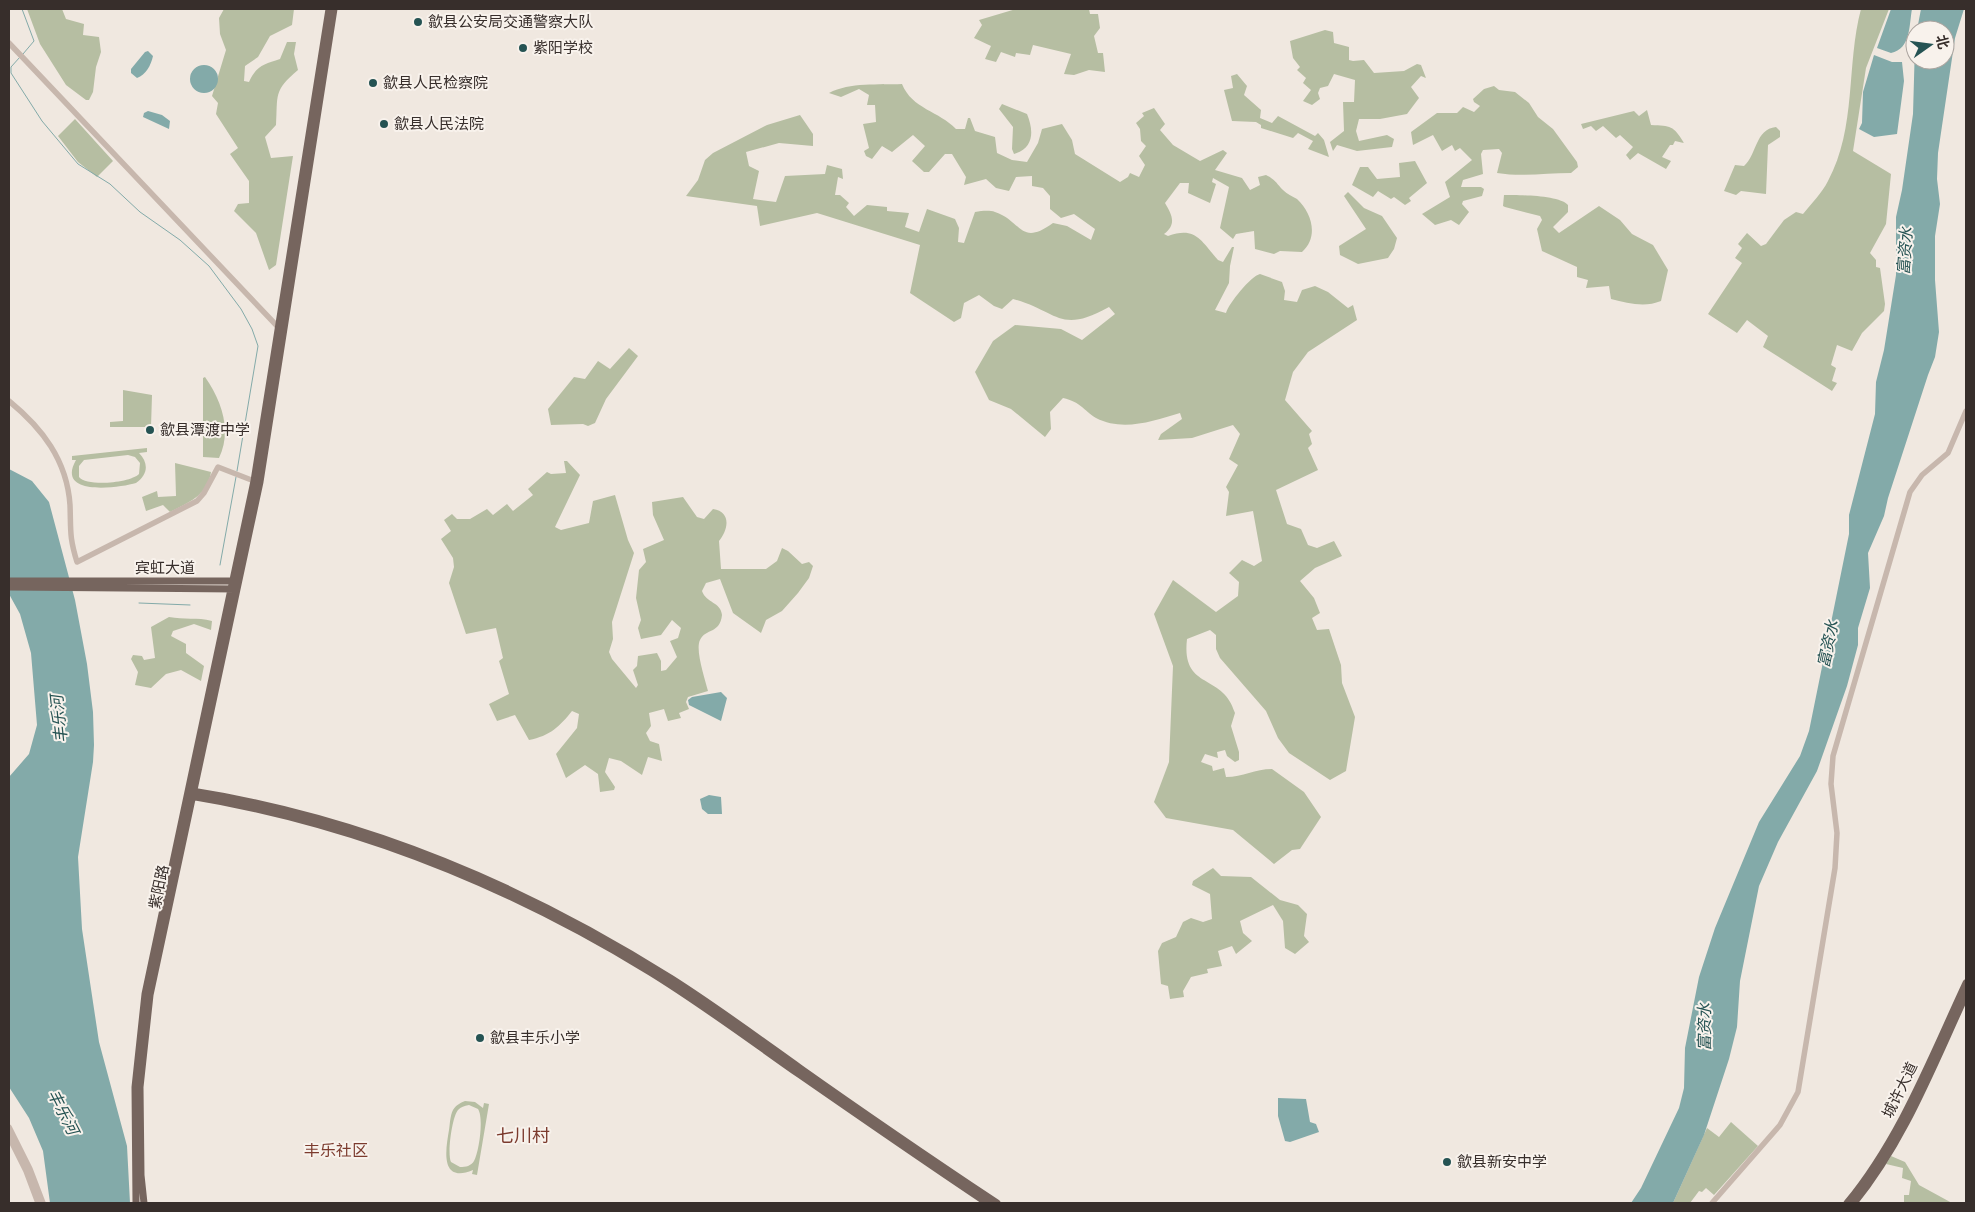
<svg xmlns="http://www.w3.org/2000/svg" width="1975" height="1212" viewBox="0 0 1975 1212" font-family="Cabin,'Noto Sans SC',sans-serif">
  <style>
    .green { fill: #b6bea2; fill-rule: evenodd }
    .water { fill: #83aaa9 }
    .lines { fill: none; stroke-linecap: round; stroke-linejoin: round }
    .stream { stroke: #83aaa9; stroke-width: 1 }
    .minor { stroke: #c7b7ad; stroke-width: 5.5 }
    .major { stroke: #76655e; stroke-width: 7 }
    .poi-dot { fill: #255353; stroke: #f8f2ec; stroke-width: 2 }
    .labels { text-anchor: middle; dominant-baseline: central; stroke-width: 4; stroke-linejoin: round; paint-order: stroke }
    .poi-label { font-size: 15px; fill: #372e2b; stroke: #f8f2ec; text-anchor: start }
    .street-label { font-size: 15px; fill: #372e2b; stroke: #f8f2ec }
    .water-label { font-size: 16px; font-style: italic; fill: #255353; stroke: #f8f2ec }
    .neighbourhood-label { font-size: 16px; fill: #7c3b2e; stroke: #f8f2ec }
    .quarter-label { font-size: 18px; fill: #7c3b2e; stroke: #f8f2ec }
  </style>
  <rect width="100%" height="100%" fill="#f0e8e0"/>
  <path class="green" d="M27 9H62L66 19 84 24 83 35 99 37 101 52 96 67 93 92 89 100H86L66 85 40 44Z
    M224 9H294L292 25 270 36 258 57 245 66 244 81 249 82C256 66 264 64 280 59L287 42H296L294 54 298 70C273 91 278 95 276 125L265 137 271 158 293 156 276 265 269 270 256 233 234 211 238 204 249 203V181L230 154 238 148 216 114 218 103 212 96 226 50 220 34 219 18Z
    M1016 9H1089L1090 14H1098L1100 28 1094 36 1098 53H1103L1105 72 1089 70 1074 75 1064 74 1071 54 1033 45 1030 55 1016 53 1015 57 1001 52 996 62 985 59 991 46 974 38 982 25 979 20Z
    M1861 9H1889L1866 68 1853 151 1891 174 1886 224 1870 253 1876 260V267L1880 268 1885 304 1884 311 1862 333 1852 351 1837 345 1831 365 1836 368 1832 381 1837 383 1832 391 1763 347 1768 336 1747 320 1737 333 1708 314 1742 263 1735 258 1742 248 1738 244 1747 233 1761 246 1766 244 1784 220 1796 212 1803 214C1811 204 1822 193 1828 181 1857 127 1846 65 1861 9Z
    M1325 30 1333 32 1334 43 1349 47V60L1353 61 1364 60 1374 73 1404 71 1417 64 1421 65 1426 78 1421 76 1411 87 1419 98 1407 114 1380 119H1359L1356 131 1359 141 1387 135 1394 139 1392 147 1357 151 1337 145 1333 151 1330 142 1344 131 1343 102H1354L1355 80 1334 74 1328 86 1320 88 1318 93 1320 99 1312 105 1303 101 1311 90 1303 83 1306 78 1297 70 1300 67 1293 58 1290 41Z
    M1237 74 1247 86 1244 95 1261 110 1260 118 1272 123 1278 116 1315 136 1318 133 1324 140 1329 157 1308 149 1313 141 1298 133 1293 138 1261 128V125L1256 122 1232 121 1224 90 1233 88 1231 76Z
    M902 84C912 109 939 111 956 129H965L968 118H970L975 131 995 137 997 153 1012 160 1027 162 1038 143 1042 129 1062 124 1072 140 1075 154 1120 182 1128 177 1130 173 1139 177 1145 165 1139 156 1146 146 1141 141 1140 129 1136 123 1144 116 1142 113 1154 108 1165 124 1160 130 1173 145 1200 161 1223 150 1227 153 1215 170 1242 178 1250 190 1260 185 1258 177 1266 175C1276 180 1276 183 1283 190 1287 194 1292 196 1297 199 1312 213 1319 237 1302 252L1280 251 1274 254 1255 249 1254 231 1236 234 1233 239 1220 228 1229 187 1213 178 1212 182 1216 184 1210 203 1188 193 1189 183H1180L1165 203C1172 215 1177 224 1164 234L1168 236C1196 226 1201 241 1218 260L1223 262 1232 247H1234L1230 266 1229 283 1215 310 1226 313C1229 303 1251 276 1260 274L1282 282 1285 291 1284 300 1297 302 1302 290 1315 286 1328 292 1348 308 1353 305 1357 320 1308 352 1293 372 1285 400 1312 431 1309 434 1312 444 1308 448 1318 470 1276 490 1287 524 1301 529 1308 545 1317 548 1334 541 1342 556 1315 568 1300 581 1314 598 1320 613 1312 618 1317 630 1329 629 1341 665 1342 683 1355 717 1346 771 1330 780 1289 753 1278 738 1266 711 1220 658 1216 649V635L1210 630 1187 639C1181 691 1223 672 1235 713L1231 726 1239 752V760L1235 762 1227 756 1225 750 1217 752 1218 758 1205 754 1201 762 1212 766 1213 771 1224 768 1226 777C1243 777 1255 769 1272 769L1304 792 1321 817 1300 849 1292 850 1274 864 1233 830 1166 818 1154 802 1169 762 1173 666 1154 614 1173 580 1216 612 1238 596 1239 582 1229 573 1242 560 1254 566 1262 561 1253 511 1226 516 1229 492 1226 487 1238 465 1229 459 1240 434 1233 425 1192 438 1158 440 1161 434 1182 419 1180 413C1153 421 1123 432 1096 418 1083 410 1081 402 1063 398L1050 412 1051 429 1045 437 1011 409 989 400 975 372 993 341 1015 325 1061 329 1082 340 1115 314 1109 307C1059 335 1058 311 1013 299L1002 309 994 306 979 295 964 303 961 318 954 322 910 293 920 245 817 213 760 226 757 206 686 196 698 180 705 160 713 153 767 125 800 115 813 134V146L779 143 746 152 749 166 759 171 753 199 776 202 785 176 825 174 827 165 842 169 843 179 838 177 835 195H840L849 203 846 207 854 216 867 205 887 207V211L909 213 905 227 919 232 927 209 955 219 959 228 958 242 964 243 975 212C982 211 989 210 995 212 1022 221 1020 247 1053 223L1067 226 1091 240 1095 229 1074 214 1061 218 1050 209V196L1043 188 1032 186V176L1016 177 1009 191 996 188 986 179 964 185 966 177 952 154H945L929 172H924L912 161 925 146 913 135 892 152 882 146 872 159 866 156 864 151 869 148 863 124 876 122 875 105H867L869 95 859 89 841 97 829 93C850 82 879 85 902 84Z
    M1494 86 1499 90 1515 92 1529 103 1538 117 1553 129 1577 162 1578 167 1571 173C1546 173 1522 177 1497 173L1502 153 1499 149 1483 150 1481 154 1483 174 1463 180 1461 187H1481L1484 189 1482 196 1463 201 1462 204 1469 212 1459 225 1451 220 1435 225 1422 214 1450 197 1445 182 1472 160 1460 148 1455 151 1452 145 1442 151 1433 135 1413 145 1411 132 1437 113H1457L1463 107 1474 112 1480 106 1474 102 1473 99 1484 89Z
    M1002 104 1027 114C1034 131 1034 148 1014 154L1012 149 1013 127 999 109Z
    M1647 110 1651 125C1671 126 1673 125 1684 143L1675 141 1673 145H1670L1662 157 1671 161 1666 169 1638 153 1630 160 1626 155 1633 147 1620 135 1616 138 1603 126 1596 131 1591 126 1583 129 1581 124 1634 111 1639 116Z
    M75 119 113 161 97 177 78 162 58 136Z
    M1776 127 1780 131V137L1768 145 1766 194 1741 191 1736 195 1724 191 1735 165 1744 166C1757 155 1755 129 1776 127Z
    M1415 161 1427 183 1409 198 1411 201 1405 205 1394 197 1391 199 1378 191 1373 197 1352 185 1360 167H1368L1377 179 1400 177 1399 163Z
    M1348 192 1364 208 1382 216 1397 238 1394 249 1388 258 1358 264 1340 255 1339 246 1366 229 1344 196Z
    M1504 195C1519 195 1559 195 1568 205V212L1553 227 1559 233 1599 206 1620 220 1632 234 1653 245 1668 270 1661 301C1644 308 1628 303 1611 299L1609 286 1586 288 1588 280 1577 277V267L1542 251 1537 229 1542 220 1540 216 1505 207 1503 206Z
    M629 348 638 356 606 399 595 423 588 426 583 424 551 425 548 409 574 377 585 379 598 361 610 369Z
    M205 377C222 401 232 431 219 458L203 457V378Z
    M123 390 152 395 151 427H110V422L123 421Z
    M147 448V452L139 453C149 463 148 475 136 483 119 488 55 497 76 460H72V456ZM128 455 135 457 140 463 139 474C130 483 87 487 79 477V466L84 460Z
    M564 461H567L580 475 555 527 561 530 589 523 593 501 615 495 628 540 634 553 612 622 613 639 609 652 612 659 636 688 638 685 633 670 637 666 638 656 657 653 661 661V671L666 670 677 657 670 641 678 638 681 628 672 620 661 635 641 639 638 628 641 620 636 598 639 570 646 562 643 549 664 540 653 515 652 502 683 497 697 517 704 519 713 509C732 512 728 530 719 541L721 569H766L777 561 782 548 788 551 802 564 809 562 813 566 809 578 798 593 782 611 766 620 761 633 733 613 720 579 706 583 702 591C706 603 721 602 722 615 720 634 706 628 700 640 695 650 705 679 708 691L688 697 686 702 689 709 679 713 681 718 668 721 664 709 649 713 651 726 646 733 650 741 659 744 662 761 648 757 642 775 621 761 609 758 605 772 615 787 614 790 600 792 598 774 585 765 566 778 556 754 577 728 579 714 572 711C560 726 550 736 529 740L515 715 497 721 489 704 509 694 499 661 503 658 496 628 466 634 449 583 454 567 453 558 441 539 451 531 444 520 452 514 457 519H470L487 509 493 515 507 504 513 511 533 495 528 489 547 472 551 474 566 473Z
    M175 463 211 472C208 495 188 503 170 512L163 505 146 511 142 497 157 491 158 497 176 496Z
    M169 617C184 620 197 617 212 621L211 630 194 624 173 631 171 636 186 644V653L204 666 201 681 181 670 166 674 151 688 135 685 138 672 131 659 133 655 142 656 144 660 155 658 151 627Z
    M1213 868 1221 876 1251 877 1280 900 1298 905 1307 914 1304 936 1309 942 1295 954 1285 948 1283 921 1273 905 1240 921 1243 933 1252 941 1236 954 1232 946 1218 951 1222 966 1207 969 1208 973 1191 977 1183 991 1184 997 1170 999 1168 986 1161 984 1158 951 1162 943 1176 937 1183 922 1191 918 1203 922 1212 919 1210 894 1192 885 1193 881Z
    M465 1101 475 1102 483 1108 484 1103 489 1104 477 1175 472 1174 473 1170C439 1184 446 1148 449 1130 450 1124 450 1116 453 1110 456 1105 460 1103 465 1101ZM469 1105 478 1109C484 1118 479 1152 474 1161 471 1166 466 1167 460 1167L451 1162C447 1154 452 1117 458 1110 461 1107 464 1106 469 1105Z
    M1731 1122 1758 1146 1714 1195 1706 1188 1702 1192 1699 1191 1690 1203H1673L1707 1128 1719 1137Z
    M1891 1156 1905 1162 1919 1185 1952 1203H1904V1195H1909L1911 1181 1902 1178 1903 1168 1886 1164Z"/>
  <path class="water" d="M1891 9H1912C1909 25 1911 49 1891 53L1877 48Z
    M1921 9H1964L1955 38 1938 153 1937 179 1940 204 1935 236V280L1939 332 1935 357 1928 375 1888 498 1884 516 1868 553 1870 588 1858 628V645L1847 686 1817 771 1778 842 1759 886 1740 981 1737 1027 1729 1059 1704 1135 1673 1203H1631L1641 1188 1679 1108 1684 1088 1685 1048 1699 977 1715 928 1759 822 1800 756 1809 731 1849 534V515L1875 414 1876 382 1884 350 1896 275V217L1902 190 1913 114 1915 44V60H1945V30H1917Z
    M148 51 153 56C151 65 146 75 137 78L131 73V69L145 52Z
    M1874 55 1892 62H1902L1904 81 1897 134 1874 137 1859 129 1862 123 1863 92Z
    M190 79a14 14 0 1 1 28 0a14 14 0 1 1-28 0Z
    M148 111 162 115 170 121 169 129 143 117 144 113Z
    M9 469 32 481 49 502 75 600 87 664 93 712 94 745 93 762 78 857 82 929 99 1042 127 1146 130 1203H50L43 1151 29 1118 9 1087V777L29 754 37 725 31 653 20 614 9 594Z
    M721 692 727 698 721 721 689 705 688 700 692 697Z
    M709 795 721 797 722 814H708L702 809 700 799Z
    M1278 1098 1306 1099 1310 1122 1316 1124 1319 1132 1290 1142 1285 1141 1278 1116Z"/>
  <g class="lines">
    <path class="stream" d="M22 9 34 41 23 54
      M20 57 11 67V73L42 121 78 164 110 184 140 212 180 240 209 266 241 309 252 329 258 346 237 471
      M220 565 236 477
      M139 603 190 605"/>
    <path class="minor" d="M9 43 278 327
      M9 401C42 428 67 460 70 505 71 530 69 536 77 562L197 501 204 493 218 467 254 481
      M9 1127 30 1169 43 1203
      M9 1137 26 1171 38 1203
      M1712 1203 1780 1125 1798 1092 1835 868 1837 833 1831 784 1833 756 1910 492 1922 475 1948 453 1966 411"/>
    <path class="major" d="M9 581H236
      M9 587 236 589
      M192 791C364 818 525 886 672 979 716 1007 758 1038 800 1068 865 1114 931 1159 997 1203
      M190 796C355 823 508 885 650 972 702 1004 750 1040 800 1075 862 1118 924 1161 987 1203
      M136 1203 135 1087 145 994 254 481 329 9
      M144 1203 141 1175 140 1087 150 995 260 482 334 9
      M1847 1203C1900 1139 1931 1058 1966 983
      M1854 1203C1904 1142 1933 1066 1966 995"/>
  </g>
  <g class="poi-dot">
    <circle cx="418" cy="22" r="5"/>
    <circle cx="523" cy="48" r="5"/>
    <circle cx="373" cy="83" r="5"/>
    <circle cx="384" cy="124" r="5"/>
    <circle cx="150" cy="430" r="5"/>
    <circle cx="480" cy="1038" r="5"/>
    <circle cx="1447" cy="1162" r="5"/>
  </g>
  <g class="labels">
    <g class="poi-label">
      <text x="428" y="22">歙县公安局交通警察大队</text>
      <text x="533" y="48">紫阳学校</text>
      <text x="383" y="83">歙县人民检察院</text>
      <text x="394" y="124">歙县人民法院</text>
      <text x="160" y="430">歙县潭渡中学</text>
      <text x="490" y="1038">歙县丰乐小学</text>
      <text x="1457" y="1162">歙县新安中学</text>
    </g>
    <g class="street-label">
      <text x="165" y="568">宾虹大道</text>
      <text transform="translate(159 887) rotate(-78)">紫阳路</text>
      <text transform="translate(1900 1090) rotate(-64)">城许大道</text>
    </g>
    <g class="water-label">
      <text transform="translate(1905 251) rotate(-86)">富资水</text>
      <text transform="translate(1828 644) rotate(-78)">富资水</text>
      <text transform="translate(59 719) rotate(-96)">丰乐河</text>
      <text transform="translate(1704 1027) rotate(-90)">富资水</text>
      <text transform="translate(63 1112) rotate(63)">丰乐河</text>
    </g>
    <g class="neighbourhood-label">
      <text x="336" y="1150">丰乐社区</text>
    </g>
    <g class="quarter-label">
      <text x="523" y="1136">七川村</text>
    </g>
  </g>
  <rect width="1975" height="1212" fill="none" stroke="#372e2b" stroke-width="20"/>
  <g transform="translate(1930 45) rotate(76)"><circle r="24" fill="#f8f2ec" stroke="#aba49f"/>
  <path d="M0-4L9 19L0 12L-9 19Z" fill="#255353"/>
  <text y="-8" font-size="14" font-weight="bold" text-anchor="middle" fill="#372e2b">北</text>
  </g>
</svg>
